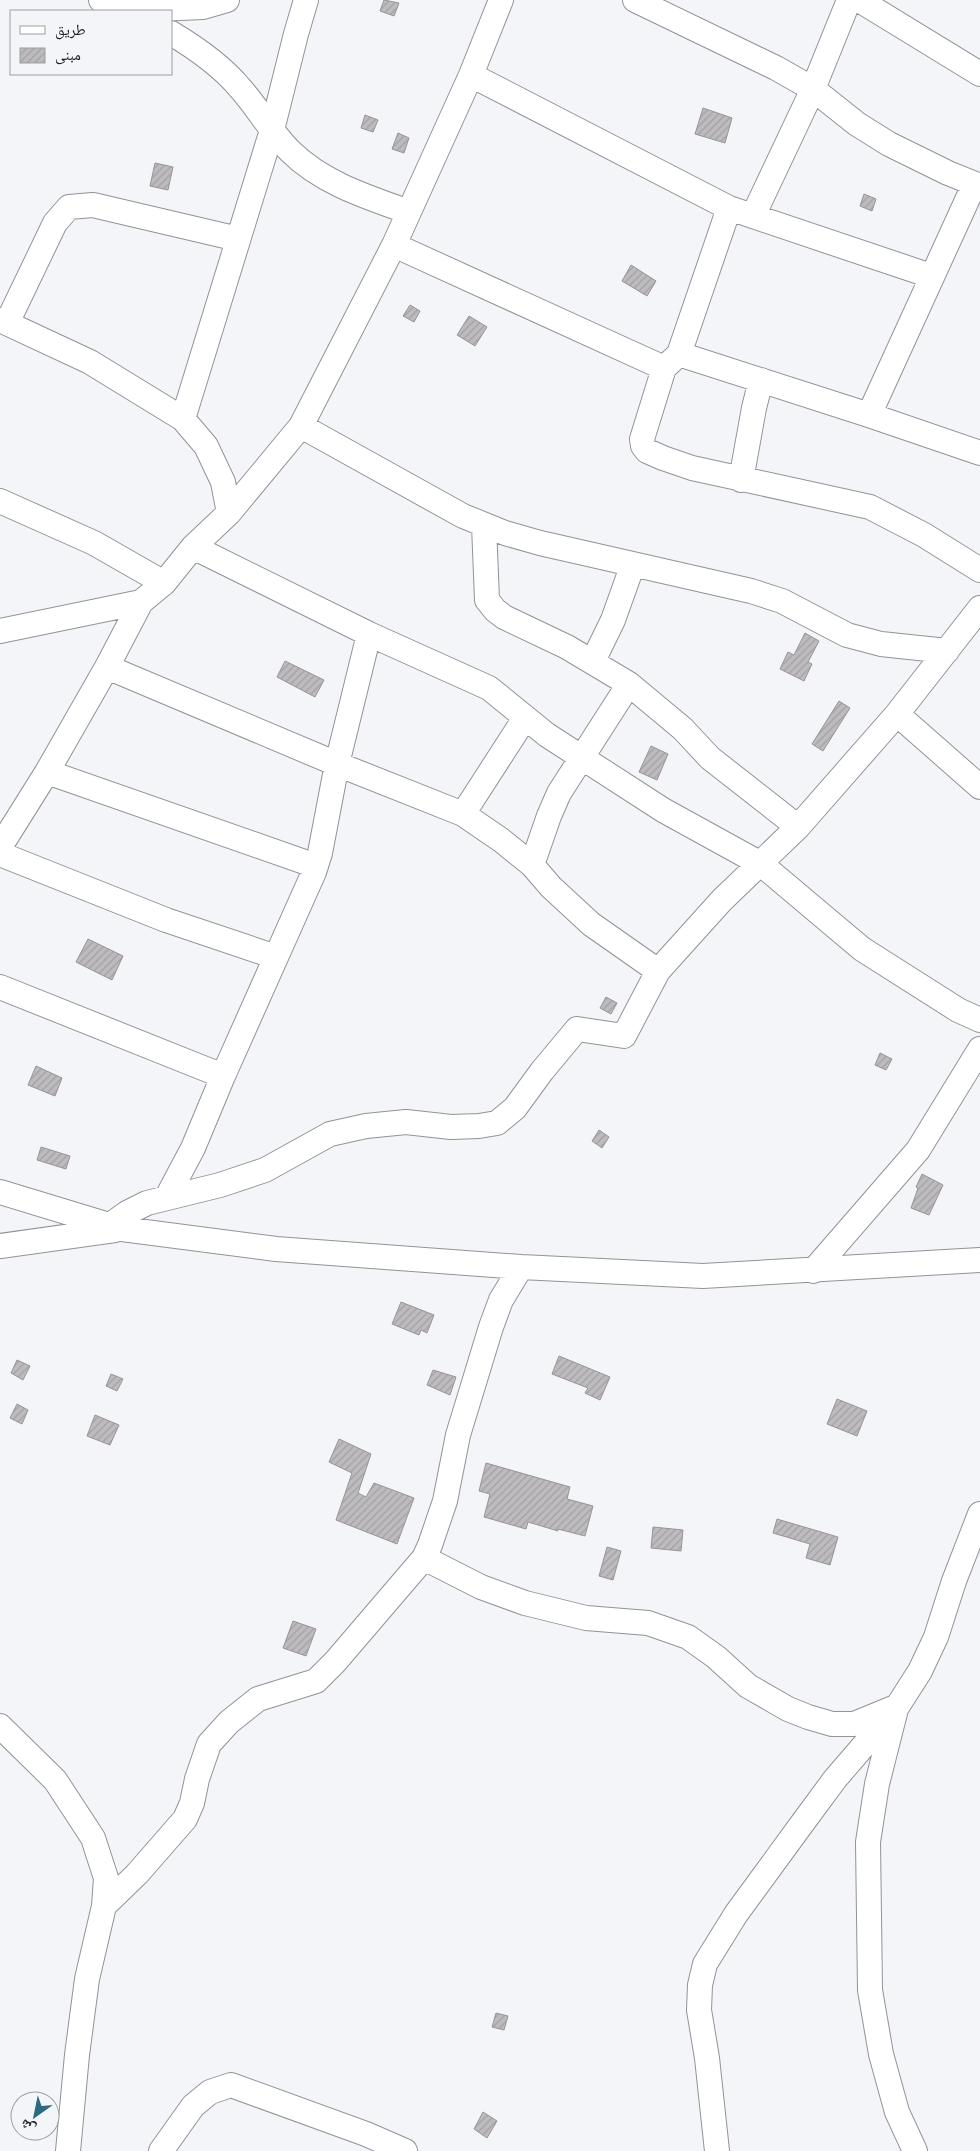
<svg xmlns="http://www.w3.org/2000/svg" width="980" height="2151" viewBox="0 0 980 2151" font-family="'Open Sans','Noto Naskh Arabic',sans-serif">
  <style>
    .building { fill: url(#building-hatch); stroke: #979498 }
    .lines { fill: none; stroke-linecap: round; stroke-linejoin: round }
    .minor-casing { stroke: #929397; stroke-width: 26 }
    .minor { stroke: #fff; stroke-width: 24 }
  </style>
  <defs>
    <pattern id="building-hatch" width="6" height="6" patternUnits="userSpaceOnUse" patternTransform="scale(1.25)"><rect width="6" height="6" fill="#bebbbf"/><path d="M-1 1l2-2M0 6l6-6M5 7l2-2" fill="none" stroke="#a3a0a4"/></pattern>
  </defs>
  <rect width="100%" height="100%" fill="#f4f5f9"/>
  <path class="building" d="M384 0 399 3 394 16 380 11Z
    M703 108 732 118 725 143 695 134Z
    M365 115 378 120 373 132 361 128Z
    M398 133 409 138 404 153 392 149Z
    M155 163 173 167 168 190 150 186Z
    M864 194 876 199 872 211 860 206Z
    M631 265 656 281 647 296 622 281Z
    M410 305 420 311 414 322 403 316Z
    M469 316 487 327 475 346 457 335Z
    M805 633 819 641 808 662 812 664 804 681 780 669 788 652 794 655Z
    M285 661 324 680 315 697 277 677Z
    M839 701 850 708 823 751 812 744Z
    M651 746 668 754 657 780 639 772Z
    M88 939 123 956 112 980 76 962Z
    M606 997 617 1003 611 1014 600 1008Z
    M880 1053 892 1059 886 1070 875 1065Z
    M36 1066 62 1078 55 1096 28 1085Z
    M599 1130 609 1137 602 1148 592 1141Z
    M41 1147 70 1156 66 1169 37 1160Z
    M922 1174 943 1185 929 1215 911 1208 918 1188 916 1187Z
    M401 1302 434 1315 427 1333 421 1330 419 1335 392 1324Z
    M559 1356 610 1377 600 1400 585 1393 588 1388 552 1374Z
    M17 1360 30 1366 23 1380 11 1373Z
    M433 1370 456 1377 450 1395 427 1385Z
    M111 1374 123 1379 117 1391 106 1386Z
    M837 1399 867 1411 857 1436 827 1424Z
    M17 1404 28 1410 22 1424 10 1418Z
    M95 1415 119 1425 110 1445 87 1436Z
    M339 1439 371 1454 358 1493 366 1497 374 1483 414 1498 397 1544 336 1520 352 1473 329 1462Z
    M486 1463 570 1487 567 1499 593 1506 585 1536 558 1529V1531L528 1522 526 1529 484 1517 490 1494 479 1491Z
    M777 1519 838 1537 830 1565 806 1558 810 1544 773 1533Z
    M653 1527 683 1530 681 1551 651 1548Z
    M607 1547 621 1551 613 1580 599 1576Z
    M293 1621 316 1629 306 1656 283 1648Z
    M496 2013 508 2016 504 2030 492 2027Z
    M483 2112 497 2121 487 2138 474 2129Z"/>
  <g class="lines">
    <g class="minor-casing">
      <path id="minor" d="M101 0 133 10 203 7 227 0
        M635 0 776 68 813 89 857 124 889 144 948 173 980 186
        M859 0 980 74
        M171 33C196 48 221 65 240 88 258 108 271 132 290 151 322 183 367 197 409 212
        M471 75 729 208 931 276
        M729 208 679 354 664 368 642 439 643 446 647 451 663 458 692 468 870 507 924 535 980 570
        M753 216 813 89 849 0
        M394 245 664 368
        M0 320 90 362 183 419 206 446 223 482 229 513
        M7 323 55 223 69 207 93 205 238 239
        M679 354 869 415 980 453
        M869 415 974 185
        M183 419 272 130 296 34 306 0
        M301 426 463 516 505 533 540 543 751 591 782 601 847 635 881 644 947 651
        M741 480 754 408 761 380
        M0 501 94 543 164 583
        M484 525 487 600 495 610 504 617 567 647 629 684 683 729 710 758 798 827
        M193 547 369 634 489 688 547 735 663 810 761 864 862 949 958 1010 980 1020
        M0 631 141 602
        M593 661 613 620 633 564
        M107 667 337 764 463 814 501 840 532 865 551 887 591 924 658 971
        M897 714 980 787
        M47 772 316 866
        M463 814 525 718
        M0 847 47 772 107 667 141 602 164 583 193 547 229 513 301 426 394 245 471 75 501 0
        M0 854 166 920 276 957
        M532 865 549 816 559 793 629 684
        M0 987 223 1076
        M0 1192 122 1229 276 1249 521 1267 703 1276 980 1260
        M167 1197 193 1148 223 1076 314 872 320 853 337 764 369 634
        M110 1225 127 1213 147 1203 220 1185 265 1170 330 1134 366 1126 406 1122 451 1127 479 1126 497 1123 515 1108 542 1071 577 1029 624 1036 658 971 722 900 798 827 897 714 980 608
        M0 1246 115 1230
        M813 1271 918 1150 980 1049
        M424 1558 481 1587 525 1603 586 1618 648 1623 688 1637 716 1657 748 1686 788 1709 808 1717 832 1724H854L893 1708
        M895 1713 877 1784 868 1842 870 1990 881 2054 897 2112 915 2151
        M0 1726 55 1780 93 1838 106 1878 104 1906 87 1979 77 2055 68 2151
        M104 1906 137 1874 185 1819 192 1803 197 1779 209 1744 229 1722 258 1699 316 1681 335 1662 424 1558 430 1545 445 1501 458 1435 491 1327 501 1300 521 1267
        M161 2151 193 2106 210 2092 231 2085 366 2134 405 2151
        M717 2151 707 2058 699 2010 700 1985 705 1964 736 1914 804 1821 835 1779 897 1707 920 1671 936 1637 954 1581 980 1514"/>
    </g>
    <use href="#minor" class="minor"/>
  </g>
  <rect x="10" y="10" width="162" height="65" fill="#f4f5f9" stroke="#9d9ea1"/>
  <rect x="20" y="26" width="25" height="8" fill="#ffffff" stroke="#9d9ea1"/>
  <text x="55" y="35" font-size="15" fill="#1a1b1c">طريق</text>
  <rect x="20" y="48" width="25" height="15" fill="url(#building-hatch)" stroke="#9d9ea1"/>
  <text x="55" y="60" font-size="15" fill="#1a1b1c">مبنى</text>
  <g transform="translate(35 2116) rotate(213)"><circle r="24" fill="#f4f5f9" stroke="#9d9ea1"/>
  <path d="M0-4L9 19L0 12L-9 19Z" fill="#2d6980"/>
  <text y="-8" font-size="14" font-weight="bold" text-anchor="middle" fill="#1a1b1c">ش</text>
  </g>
</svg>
